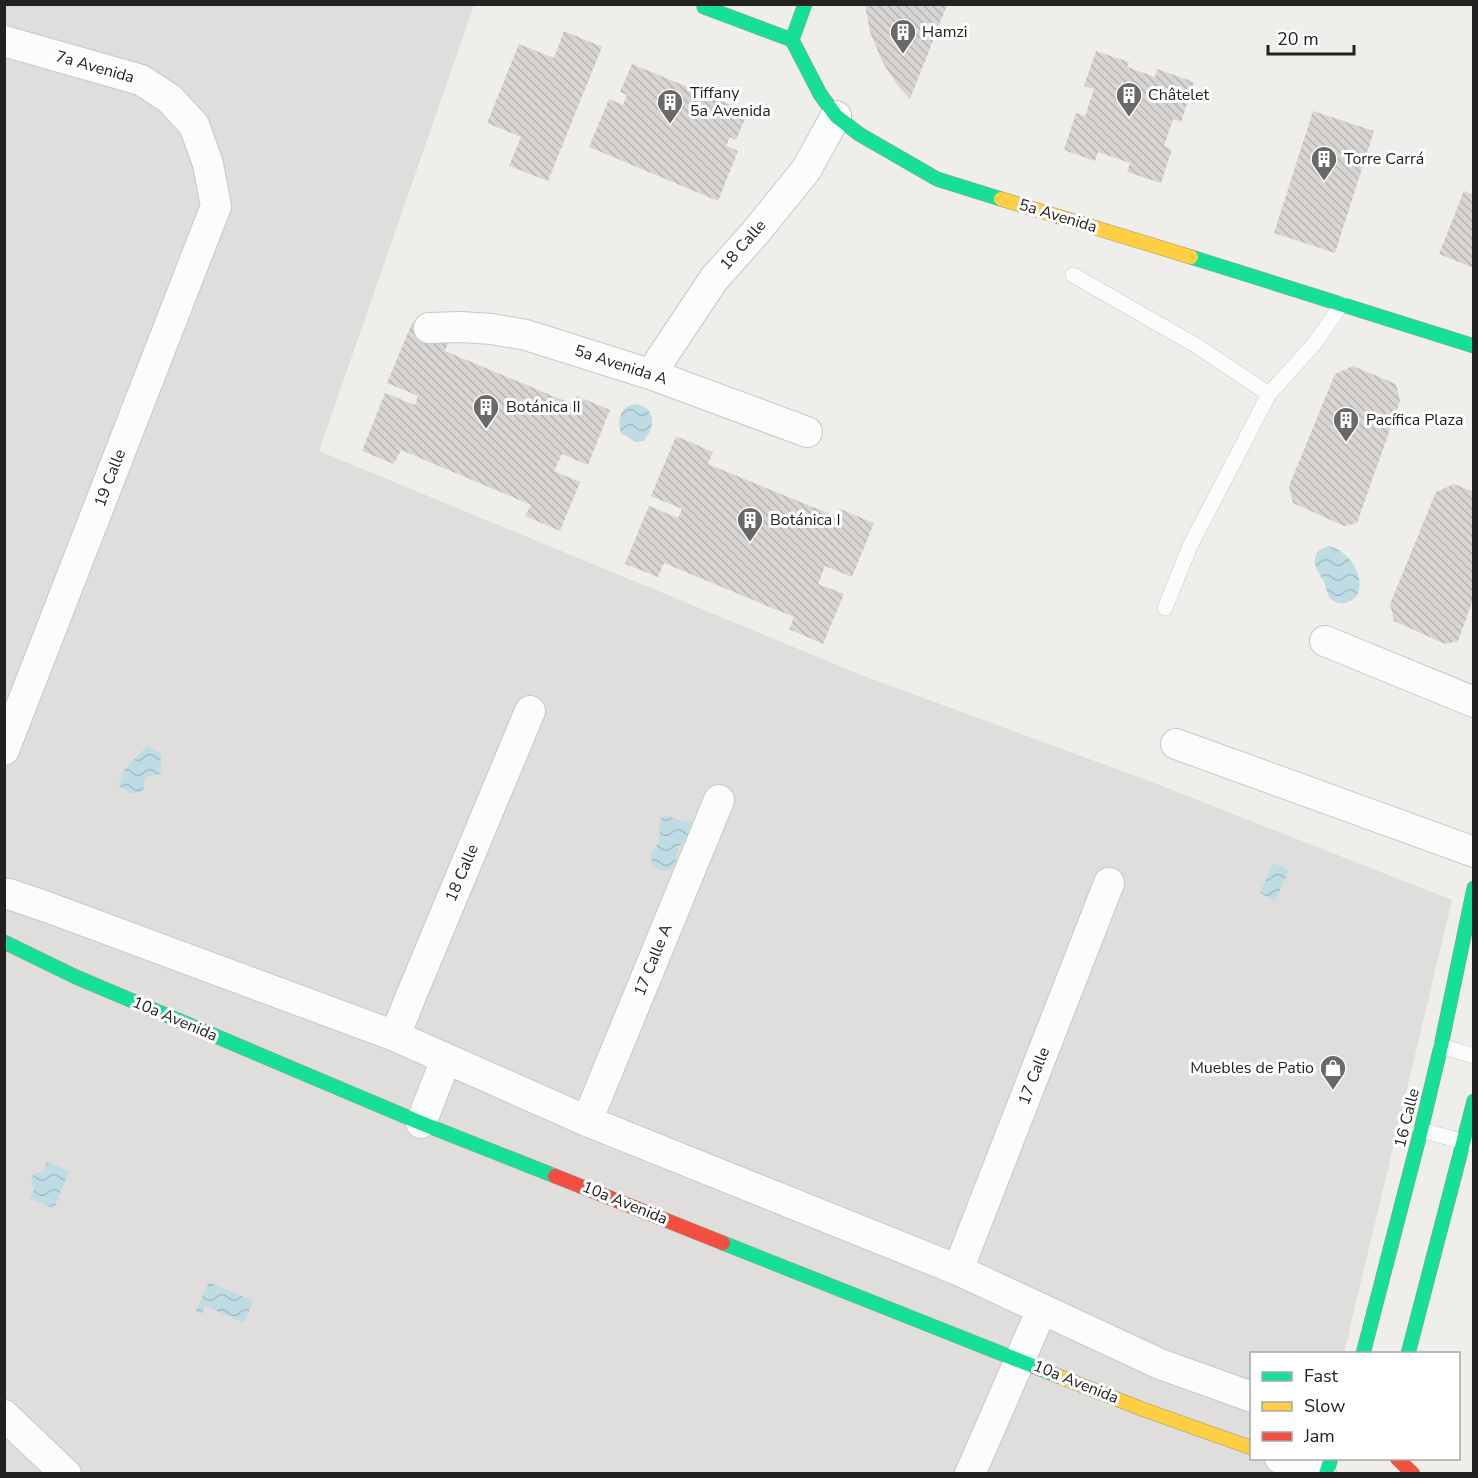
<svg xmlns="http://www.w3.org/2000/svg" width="1478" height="1478" viewBox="0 0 1478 1478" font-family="'Nunito Sans',sans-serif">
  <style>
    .residential { fill: #dfdedc }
    .water { fill: url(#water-waves) }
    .building { fill: url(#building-back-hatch) }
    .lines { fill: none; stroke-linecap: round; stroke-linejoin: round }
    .lane-casing { stroke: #c9c8c7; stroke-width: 16 }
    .street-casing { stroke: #c9c8c7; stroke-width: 32 }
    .fast-casing { stroke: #999a82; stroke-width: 15 }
    .slow-casing { stroke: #999a82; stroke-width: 15 }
    .jam-casing { stroke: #999a82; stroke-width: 15 }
    .lane { stroke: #fdfcfc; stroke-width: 15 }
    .street { stroke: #fdfcfc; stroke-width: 30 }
    .fast { stroke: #16e098; stroke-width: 14 }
    .slow { stroke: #ffcf43; stroke-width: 14 }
    .jam { stroke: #f24e42; stroke-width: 14 }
    .labels { text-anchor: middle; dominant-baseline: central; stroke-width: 6; stroke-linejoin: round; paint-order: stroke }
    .poi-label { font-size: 16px; fill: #222; stroke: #fff; text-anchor: start }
    .street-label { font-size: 16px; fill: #222; stroke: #fff }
  </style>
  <defs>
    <pattern id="water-waves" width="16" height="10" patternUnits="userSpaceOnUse" patternTransform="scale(1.5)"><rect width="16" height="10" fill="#bfdbe3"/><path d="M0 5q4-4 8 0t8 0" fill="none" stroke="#a4bcc2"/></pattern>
    <pattern id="building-back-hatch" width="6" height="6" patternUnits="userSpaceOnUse" patternTransform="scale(1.5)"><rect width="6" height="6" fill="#d7d4d2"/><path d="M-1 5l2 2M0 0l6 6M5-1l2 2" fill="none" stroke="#b8b6b4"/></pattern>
  </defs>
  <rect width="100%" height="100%" fill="#f0eeeb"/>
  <path class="residential" d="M5 5H474L319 451 864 676 1157 784 1452 900 1344 1353 1252 1354V1458L1315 1459 1311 1473 5 1474Z"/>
  <path class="water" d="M636 404C657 408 655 427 644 441L636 442 621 433C617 420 620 406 636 404Z
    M1328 546C1354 550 1375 595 1345 603 1341 604 1336 603 1332 600 1326 595 1327 586 1323 580 1317 570 1311 562 1318 551Z
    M147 746 161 753V774L145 777 143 791 132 794 118 785 125 769Z
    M670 816 681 821H687L694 823 691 838 679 846C675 864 676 878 653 866 652 863 651 859 651 856 651 850 656 848 658 843 662 834 657 825 662 817Z
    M1273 863 1289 870 1275 901 1260 893Z
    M47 1162 69 1171 54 1209 30 1199 34 1189 31 1179 34 1174 43 1172Z
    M209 1282 253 1301 244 1323 205 1306 202 1314 196 1311Z"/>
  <path class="building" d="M865 5H947L910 99 898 86 883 63 870 32Z
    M564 31 602 47 548 181 509 166 521 137 487 123 519 44 554 58Z
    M1096 51 1129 62 1127 67 1155 77 1157 69 1194 82 1181 122 1173 119 1164 146 1172 149 1161 183 1127 172 1130 163 1098 152 1095 161 1064 150 1076 113 1085 116 1094 89 1084 86Z
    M632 64 748 112 736 140 730 137 726 146 738 151 718 201 589 147 609 99 623 105 627 95 620 92Z
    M1313 111 1374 131 1335 253 1274 233Z
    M1464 191 1474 195V268L1439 254Z
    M412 323 450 339 445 351 574 405 577 396 610 410 588 465 562 454 554 471 580 482 560 531 525 516 531 505 401 450 394 464 362 451 385 393 415 405 418 396 387 383Z
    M1353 366 1396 384 1400 401 1357 523 1344 526 1293 503 1289 486 1335 374Z
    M676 436 713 452 708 464 837 517 840 509 874 523 852 577 825 566 818 584 844 594 823 644 789 629 794 617 664 563 658 577 625 564 649 506 678 518 682 509 651 496Z
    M1454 484 1474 492V597L1458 641 1445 644 1394 621 1390 604 1436 492Z"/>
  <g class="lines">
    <g class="lane-casing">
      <path id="lane" d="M1073 275 1197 346 1269 394
        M1165 608 1190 546 1269 394 1315 343 1342 304
        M1441 1046 1474 1056
        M1421 1130 1468 1143"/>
    </g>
    <g class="street-casing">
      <path id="street" d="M4 41 141 80 170 99 194 125 208 164 216 206 4 750
        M429 328 461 327 492 329 526 335 653 375 807 432
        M653 375 660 360 714 279 755 233 806 170 836 116
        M1325 641 1474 702
        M1176 744 1474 852
        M4 894H9L47 907 395 1036 587 1121 958 1270 1160 1364 1252 1397
        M395 1036 411 996 530 711
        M587 1121 719 800
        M421 1123 446 1059
        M958 1270 1109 883
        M4 1415 66 1474
        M1280 1458 1321 1474
        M970 1474 1042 1309"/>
    </g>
    <g class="fast-casing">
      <path id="fast" d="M705 4 704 7 792 40 820 94 836 116 859 134 937 179 1001 199
        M792 40 805 4
        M1191 257 1474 346
        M4 942 76 977 421 1123 555 1176
        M723 1243 1058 1376
        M1363 1354 1421 1130 1441 1046 1474 888
        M1408 1354 1474 1101
        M1326 1474 1331 1458"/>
    </g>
    <g class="slow-casing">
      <path id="slow" d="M1001 199 1191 257
        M1058 1376 1142 1409 1252 1448"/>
    </g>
    <g class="jam-casing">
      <path id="jam" d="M555 1176 723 1243
        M1397 1458 1413 1474"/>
    </g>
    <use href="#lane" class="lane"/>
    <use href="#street" class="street"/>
    <use href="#fast" class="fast"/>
    <use href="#slow" class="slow"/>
    <use href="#jam" class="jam"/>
  </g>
  <defs>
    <g id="building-pin" transform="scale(1.35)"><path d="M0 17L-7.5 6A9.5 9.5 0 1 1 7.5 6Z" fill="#6a6968" stroke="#fff"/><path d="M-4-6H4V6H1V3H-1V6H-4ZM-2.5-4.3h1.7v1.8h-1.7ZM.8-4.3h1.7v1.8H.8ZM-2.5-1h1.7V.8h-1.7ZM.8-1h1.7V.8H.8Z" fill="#fff"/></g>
    <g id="shop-pin" transform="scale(1.35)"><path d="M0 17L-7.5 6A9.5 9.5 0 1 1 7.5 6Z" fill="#6a6968" stroke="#fff"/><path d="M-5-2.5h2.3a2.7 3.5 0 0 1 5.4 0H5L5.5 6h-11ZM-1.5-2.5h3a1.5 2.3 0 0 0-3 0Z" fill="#fff"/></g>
  </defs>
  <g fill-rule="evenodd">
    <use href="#building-pin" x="903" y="32"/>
    <use href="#building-pin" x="1129" y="95"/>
    <use href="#building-pin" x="670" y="102"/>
    <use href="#building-pin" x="1324" y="159"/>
    <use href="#building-pin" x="486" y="407"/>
    <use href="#building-pin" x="1346" y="420"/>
    <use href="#building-pin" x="750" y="520"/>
    <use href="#shop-pin" x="1333" y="1068"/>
  </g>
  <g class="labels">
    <g class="poi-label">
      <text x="922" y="32">Hamzi</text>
      <text x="690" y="93">Tiffany<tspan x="690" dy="18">5a Avenida</tspan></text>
      <text x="1148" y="95">Châtelet</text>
      <text x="1344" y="159">Torre Carrá</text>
      <text x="506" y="407">Botánica II</text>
      <text x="1366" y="420">Pacífica Plaza</text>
      <text x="770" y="520">Botánica I</text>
      <text x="1314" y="1068" text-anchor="end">Muebles de Patio</text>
    </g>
    <g class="street-label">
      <text transform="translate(95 67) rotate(16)">7a Avenida</text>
      <text transform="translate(1058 216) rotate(17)">5a Avenida</text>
      <text transform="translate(743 245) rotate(-49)">18 Calle</text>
      <text transform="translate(621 365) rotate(18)">5a Avenida A</text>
      <text transform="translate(110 478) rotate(-69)">19 Calle</text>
      <text transform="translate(462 873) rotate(-67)">18 Calle</text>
      <text transform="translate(653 960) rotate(-68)">17 Calle A</text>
      <text transform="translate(175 1019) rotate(23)">10a Avenida</text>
      <text transform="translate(1034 1076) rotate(-69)">17 Calle</text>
      <text transform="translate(1407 1118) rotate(-76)">16 Calle</text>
      <text transform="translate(625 1203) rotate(22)">10a Avenida</text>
      <text transform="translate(1076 1382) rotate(22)">10a Avenida</text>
    </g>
  </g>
  <rect width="1478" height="1478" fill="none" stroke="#222222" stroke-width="12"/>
  <rect x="1250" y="1352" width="210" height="108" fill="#ffffff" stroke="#a7a7a7" stroke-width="1.5"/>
  <rect x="1262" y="1372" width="30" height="9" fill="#16e098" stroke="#a7a7a7" stroke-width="1.5"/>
  <text x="1304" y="1382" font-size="18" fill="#222222">Fast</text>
  <rect x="1262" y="1402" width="30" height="9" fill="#ffcf43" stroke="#a7a7a7" stroke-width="1.5"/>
  <text x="1304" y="1412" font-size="18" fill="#222222">Slow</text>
  <rect x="1262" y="1432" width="30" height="9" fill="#f24e42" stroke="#a7a7a7" stroke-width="1.5"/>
  <text x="1304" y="1442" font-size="18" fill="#222222">Jam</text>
  <path d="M1268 45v9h86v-9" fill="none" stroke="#222222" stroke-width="3"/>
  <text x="1277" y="45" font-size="18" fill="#222222" stroke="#ffffff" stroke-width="4.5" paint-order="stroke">20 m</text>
</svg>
